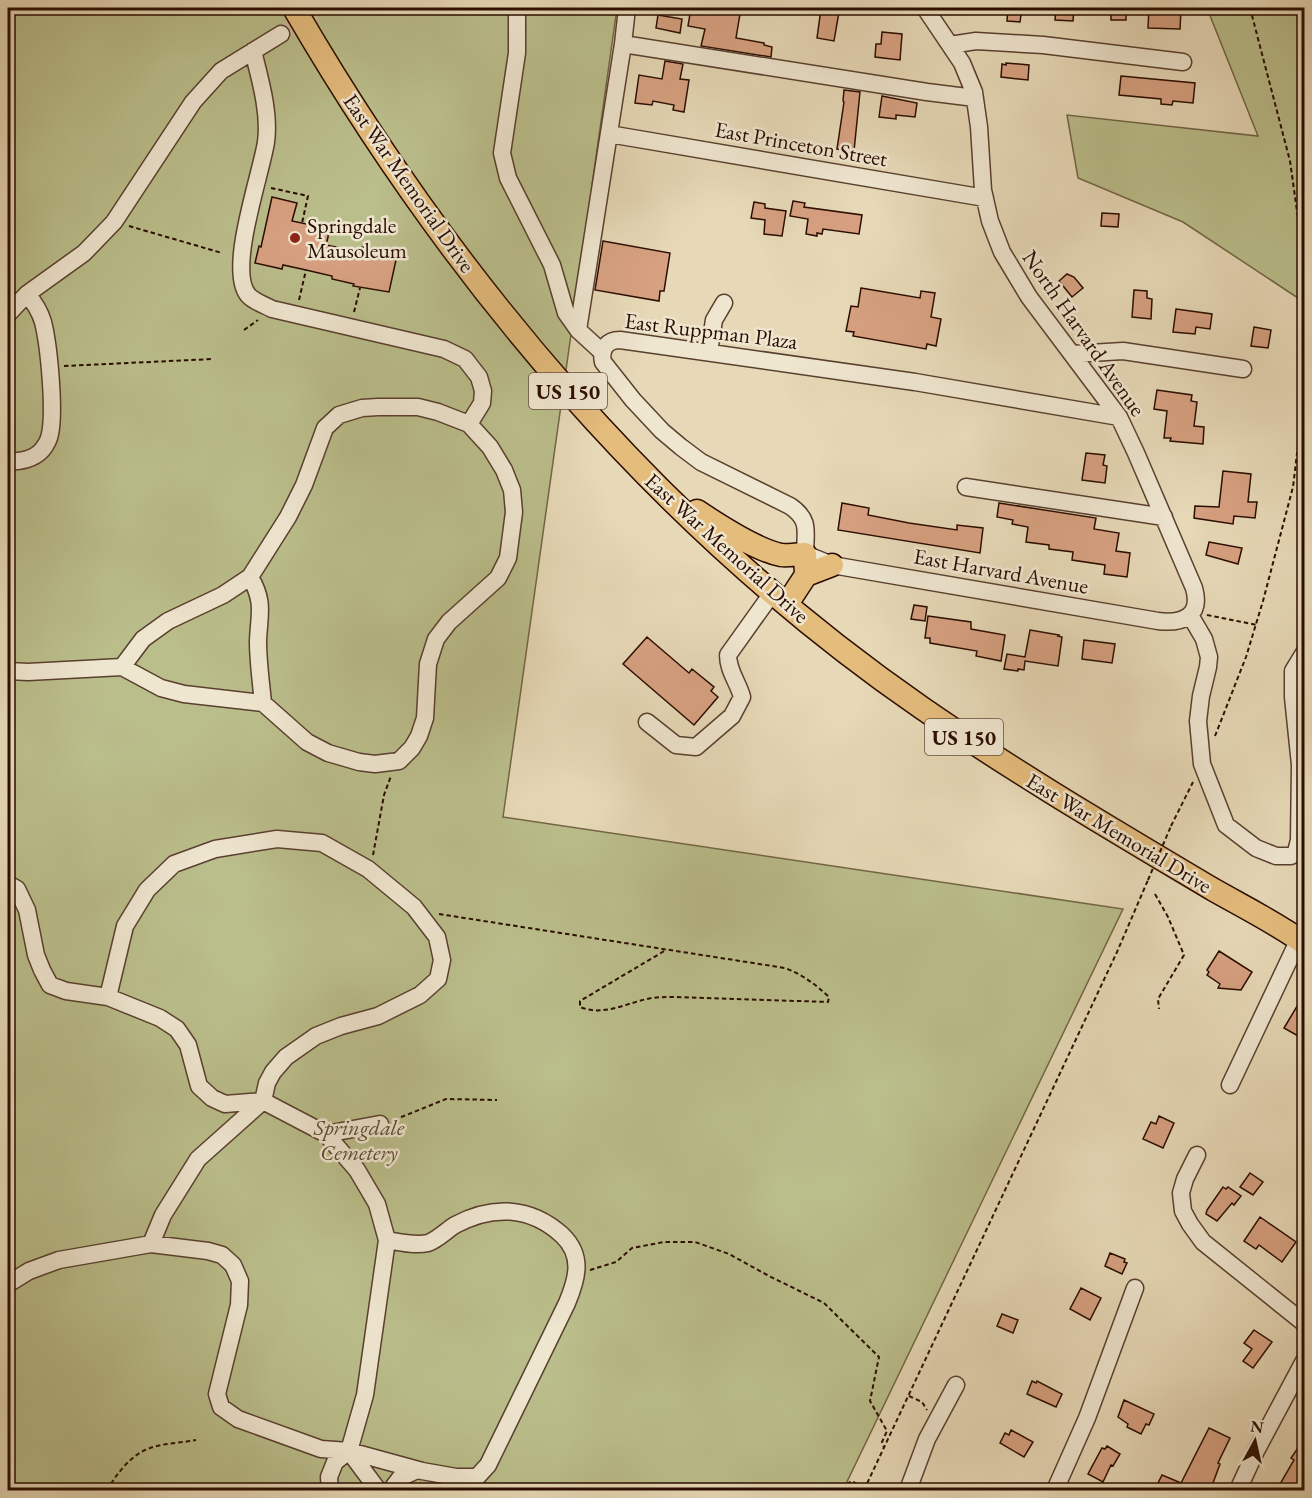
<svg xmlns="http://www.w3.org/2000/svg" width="1312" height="1498" viewBox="0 0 1312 1498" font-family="'EB Garamond',serif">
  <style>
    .green { fill: #babe8b; stroke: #726546; stroke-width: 1.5 }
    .building { fill: #d7a181; stroke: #2a0c00; stroke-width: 1.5 }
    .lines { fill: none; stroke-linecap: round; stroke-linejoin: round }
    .minor-tunnel { stroke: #cbba9c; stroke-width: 16; stroke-dasharray: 16 8; stroke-linecap: butt }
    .minor-casing { stroke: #593f2e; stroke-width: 19 }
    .highway-casing { stroke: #2a0c00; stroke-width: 25 }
    .path { stroke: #2a0c00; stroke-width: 2; stroke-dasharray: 4.5 3; stroke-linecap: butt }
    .minor { stroke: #efe6d0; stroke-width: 16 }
    .highway { stroke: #e4bc7c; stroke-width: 22 }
    .path-bridge { stroke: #2a0c00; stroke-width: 2; stroke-dasharray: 4.5 3; stroke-linecap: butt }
    .poi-dot { fill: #8f2418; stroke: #efe6d0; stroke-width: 2 }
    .labels { text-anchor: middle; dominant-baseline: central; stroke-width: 5; stroke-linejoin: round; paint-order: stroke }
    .shield { fill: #efe6d0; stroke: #654d3e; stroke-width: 1.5 }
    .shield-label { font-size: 21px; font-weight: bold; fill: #2a0c00 }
    .street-label { font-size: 22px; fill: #2a0c00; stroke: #efe6d0 }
    .poi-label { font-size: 22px; fill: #2a0c00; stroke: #efe6d0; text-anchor: start }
    .park-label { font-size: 22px; font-style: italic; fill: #5c4a31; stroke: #efe6d0 }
  </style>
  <rect width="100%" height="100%" fill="#e7d9b7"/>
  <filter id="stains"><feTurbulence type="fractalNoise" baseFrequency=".00333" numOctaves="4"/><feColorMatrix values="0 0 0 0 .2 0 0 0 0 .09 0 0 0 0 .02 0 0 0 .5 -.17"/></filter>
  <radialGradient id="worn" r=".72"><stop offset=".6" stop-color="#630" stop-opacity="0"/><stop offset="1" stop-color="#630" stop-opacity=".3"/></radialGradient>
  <path class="green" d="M8 8H617L503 817 1123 909 843 1490H8Z
    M1207 8H1304V302L1183 222 1078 178 1067 115 1258 136Z"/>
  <path class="building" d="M691 8H741L736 38 764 43V45L772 47 771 57 701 46 705 29 688 26Z
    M824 8H837L836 12H839L834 41 817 38 821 9 824 10Z
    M1008 8H1022L1020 22 1007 21Z
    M1056 8H1074L1073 21 1055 20Z
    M1111 8H1126V20H1111Z
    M1149 8 1181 10 1180 29 1148 28Z
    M658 15 682 19 680 33 656 28Z
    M882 32 902 34 900 60 875 57 876 44H881Z
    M665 61 683 64 680 79 689 80 684 112 673 110 674 105 653 101 652 105 635 103 639 75 662 79Z
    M1006 63 1029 65 1028 80 1001 77 1002 64 1006 65Z
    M1121 76 1195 83 1193 103 1173 101 1172 105 1161 104V99L1119 95Z
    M844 90 860 92 854 151 837 149 844 102 843 101Z
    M882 96 917 103 915 117 896 115V119L879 117Z
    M272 197 297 203 292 221 330 229 326 245 361 252 362 247 373 249 371 255 396 260 389 292 353 286 354 284 332 279V276L306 270 283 265 282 269 255 263 259 246 261 247Z
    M793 201 805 203 804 207 862 215 859 234 823 229 822 234 817 233V236L806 234 808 219 790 216Z
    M754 202 765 204V208L786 211 782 236 764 234 765 220 751 218Z
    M1102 213 1119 214 1118 227 1101 226Z
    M603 241 670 253 664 291H660L659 301 595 290Z
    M1067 274 1074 277 1083 288 1072 297 1059 281Z
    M861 288 920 298 921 291 935 293 931 317 941 319 936 346 927 344 926 349 853 336 854 332 846 331 851 306 858 307Z
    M1134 290 1147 291V298L1152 299 1151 319 1132 317Z
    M1176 309 1212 314 1210 329 1196 327 1195 334 1173 332Z
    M1254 327 1271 330 1268 348 1251 346Z
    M1157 390 1192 395 1191 401 1197 402 1194 426 1204 427 1203 444 1170 441 1171 438H1164L1167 411 1154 409Z
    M1086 453 1105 455 1103 465 1107 466 1105 483 1082 480Z
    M1223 471 1251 474 1248 502H1257L1255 518 1234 516 1233 524 1194 518 1195 506 1219 507Z
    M842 503 869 508 868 515 909 523 957 530V525L983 528 980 553 838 530Z
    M999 503 1096 518 1094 529 1119 533 1116 551 1130 553 1127 577 1104 574 1105 565 1072 560 1073 552 1049 549V545L1026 542 1028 527 1012 524 1013 520 997 517Z
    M1209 542 1242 548 1238 564 1206 555Z
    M914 605 927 607 925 621 911 619Z
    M928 616 971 622V629L1005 635 1001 661 976 656 977 651 930 643V638H925Z
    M1030 630 1059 635 1058 636 1062 637 1058 666 1025 661 1024 670 1018 669V671L1004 669 1007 654 1025 657Z
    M647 637 689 673 692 669 714 687 711 691 718 697 694 725 623 664Z
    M1084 640 1115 644 1112 663 1082 659Z
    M1219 951 1252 972 1241 990 1218 988 1220 984 1207 975 1209 972 1207 970Z
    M1305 993V1040L1284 1028Z
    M1159 1116 1174 1123 1163 1148 1143 1139 1151 1122 1156 1124Z
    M1250 1173 1263 1182 1253 1195 1240 1187Z
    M1223 1187 1226 1189 1228 1187 1241 1196 1234 1205 1232 1203 1217 1221 1206 1214 1207 1210Z
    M1260 1217 1296 1242 1282 1262 1259 1245 1256 1249 1244 1241Z
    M1110 1253 1125 1259 1124 1262 1127 1263 1122 1274 1105 1266Z
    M1081 1288 1101 1298 1090 1320 1070 1309Z
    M1002 1314 1018 1320 1013 1333 997 1326Z
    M1254 1330 1272 1342 1253 1368 1243 1361 1252 1349 1244 1343Z
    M1032 1381 1036 1383 1037 1381 1062 1394 1056 1407 1027 1394Z
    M1124 1400 1154 1414 1149 1425 1146 1424 1141 1434 1127 1427 1128 1424 1118 1417Z
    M1209 1428 1230 1438 1218 1463 1220 1464 1210 1491H1154L1162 1475 1181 1483Z
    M1011 1430 1033 1442 1024 1457 1000 1443 1005 1433 1009 1435Z
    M1305 1438V1479L1297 1491H1276L1294 1460 1291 1458Z
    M1107 1446 1120 1454 1113 1466 1111 1465 1103 1482 1088 1474 1102 1448 1105 1449Z"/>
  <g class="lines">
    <path class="minor-tunnel" d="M281 34 325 8"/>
    <g class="minor-casing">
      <path id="minor" d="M517 8V53L502 153 508 178 552 265 566 313 578 330 602 352
        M627 8 623 44 927 92 975 98
        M925 8 962 63 974 92 979 127 983 190 990 221 1002 252 1029 297 1119 417 1136 453 1194 588C1202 616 1183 624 1158 621L832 565 805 554C805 532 811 520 790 506L701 462 681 447 662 431 633 400 603 362C600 349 607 340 620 340L915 382 1119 417
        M950 45 976 41 1043 45 1183 62
        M253 51C260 79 270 113 266 142 261 175 227 269 248 295 254 302 265 305 272 309L444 349 465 359 479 377 483 391 482 403 469 424
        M609 134 985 198
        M8 314 27 294 84 253 114 222 193 102 221 71 281 34
        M578 330 623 44
        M709 352 714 320 724 303
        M1073 354 1123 351 1243 369
        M8 462C20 461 33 460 42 450 46 445 49 440 50 434 55 410 49 346 43 322 40 312 34 302 27 294
        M966 487 1164 517
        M250 577C265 602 259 615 258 641 258 662 261 682 263 703
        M1190 615 1204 639 1209 657 1208 667 1201 696 1198 721 1202 764 1226 825 1256 848 1276 856H1291L1296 852 1299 840 1300 765 1293 697V671L1304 653
        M8 671 28 672 122 667 161 688 184 694 263 703 307 742 328 753 359 762 375 764 399 761 412 748 419 736 425 718 428 664 436 639 449 622 498 578 508 558 514 512 512 490 504 470 490 447 469 424 438 412 418 407H378L362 408 339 415 325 428 304 485 288 517 250 577 223 595 168 621 143 639 122 667
        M647 722 676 745 696 747 732 716 742 697C738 682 728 671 728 655L773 592
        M8 884 17 889 27 910 36 955 42 970 50 985 66 991 108 997 160 1018 177 1029 188 1045 199 1086 212 1098 225 1104 263 1101 326 1134 357 1170 377 1204 387 1240 365 1395 349 1451 335 1462 329 1477 330 1490
        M108 997 125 926 147 890 174 864 215 849 277 839 322 843 368 869 414 907 437 937 442 960 438 979 420 995 378 1016 341 1026 316 1036 286 1057 273 1072 267 1083 263 1101 198 1159 163 1215 151 1244
        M1230 1085 1299 939
        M326 1134 380 1124
        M1197 1155 1185 1179 1181 1193 1183 1211 1190 1224 1203 1242 1304 1323
        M8 1284 29 1271 59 1260 151 1244 208 1251 222 1255 233 1265 240 1281 239 1305 217 1394 221 1407 238 1419 321 1449 349 1451 422 1471 456 1477H477L488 1465 567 1303C577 1279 584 1256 562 1235 530 1206 492 1205 455 1225 447 1230 437 1240 428 1243 415 1246 399 1242 387 1240
        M349 1451 378 1490
        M391 1490 400 1478 417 1470
        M908 1490 927 1439 956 1385
        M1055 1490 1087 1418 1135 1288
        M1238 1490 1256 1451 1304 1361"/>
    </g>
    <g class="highway-casing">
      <path id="highway" d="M294 8C452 280 661 528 922 708 1016 773 1115 831 1214 890 1244 907 1276 923 1304 943
        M697 511C718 525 756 550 781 555 788 556 797 554 805 554L806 575 787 604
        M806 575 832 565"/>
    </g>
    <path class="path" d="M1250 8 1290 161 1298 218 1304 297
      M271 188 308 196 302 223
      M129 226 222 253
      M299 300 306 270
      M354 312 360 288
      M244 330 258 320
      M64 366 213 359
      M1207 615 1257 625
      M1215 736 1246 657 1263 601 1293 487 1304 395
      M1171 826 1193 782
      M373 855 384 795 391 776
      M1155 894 1168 917 1184 955 1158 999 1159 1009
      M439 914 785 968C803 975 815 984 829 997L828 1002 676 997C668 997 660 997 652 998 628 1002 604 1017 580 1007V1001L666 950
      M394 1120 446 1099 497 1100
      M590 1270 616 1262 632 1248 664 1242H695L729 1254 769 1276 824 1303 879 1357 870 1401 887 1431 882 1442 884 1448
      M909 1396 922 1402 927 1410
      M107 1490C116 1475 131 1454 150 1448 164 1443 181 1443 196 1440
      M842 1490 851 1481 866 1488
      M864 1490 1117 952 1148 880"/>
    <use href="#minor" class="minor"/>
    <use href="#highway" class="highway"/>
    <path class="path-bridge" d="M1148 880 1171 826"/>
  </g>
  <circle class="poi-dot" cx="295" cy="238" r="6"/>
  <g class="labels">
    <g class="shield">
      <rect x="529" y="373" width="78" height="36" rx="4.5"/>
      <rect x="925" y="719" width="78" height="36" rx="4.5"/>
    </g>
    <g class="shield-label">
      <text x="568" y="391">US 150</text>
      <text x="964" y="737">US 150</text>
    </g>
    <g class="street-label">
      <text transform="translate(801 144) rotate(10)">East Princeton Street</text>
      <text transform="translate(409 183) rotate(55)">East War Memorial Drive</text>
      <text transform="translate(711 331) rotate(7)">East Ruppman Plaza</text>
      <text transform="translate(1084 333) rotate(55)">North Harvard Avenue</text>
      <text transform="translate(727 548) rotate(42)">East War Memorial Drive</text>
      <text transform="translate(1001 571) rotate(10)">East Harvard Avenue</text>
      <text transform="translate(1119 833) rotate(31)">East War Memorial Drive</text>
    </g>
    <g class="poi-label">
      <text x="307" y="225">Springdale<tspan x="307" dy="25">Mausoleum</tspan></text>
    </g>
    <g class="park-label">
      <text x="359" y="1127">Springdale<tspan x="359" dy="25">Cemetery</tspan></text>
    </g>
  </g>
  <rect width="1312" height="1498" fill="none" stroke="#e7d9b7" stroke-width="30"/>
  <rect x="9" y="9" width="1294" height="1480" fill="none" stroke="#2a0c00" stroke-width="3"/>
  <rect x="15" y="15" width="1282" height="1468" fill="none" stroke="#2a0c00" stroke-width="1.5"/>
  <g transform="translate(1255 1441) rotate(8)" stroke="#efe6d0" stroke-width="4.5" paint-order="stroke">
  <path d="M0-4.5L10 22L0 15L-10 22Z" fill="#2a0c00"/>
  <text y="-9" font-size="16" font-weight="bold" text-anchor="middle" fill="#2a0c00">N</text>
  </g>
  <rect width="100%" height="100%" filter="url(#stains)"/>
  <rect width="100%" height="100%" fill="url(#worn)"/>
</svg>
